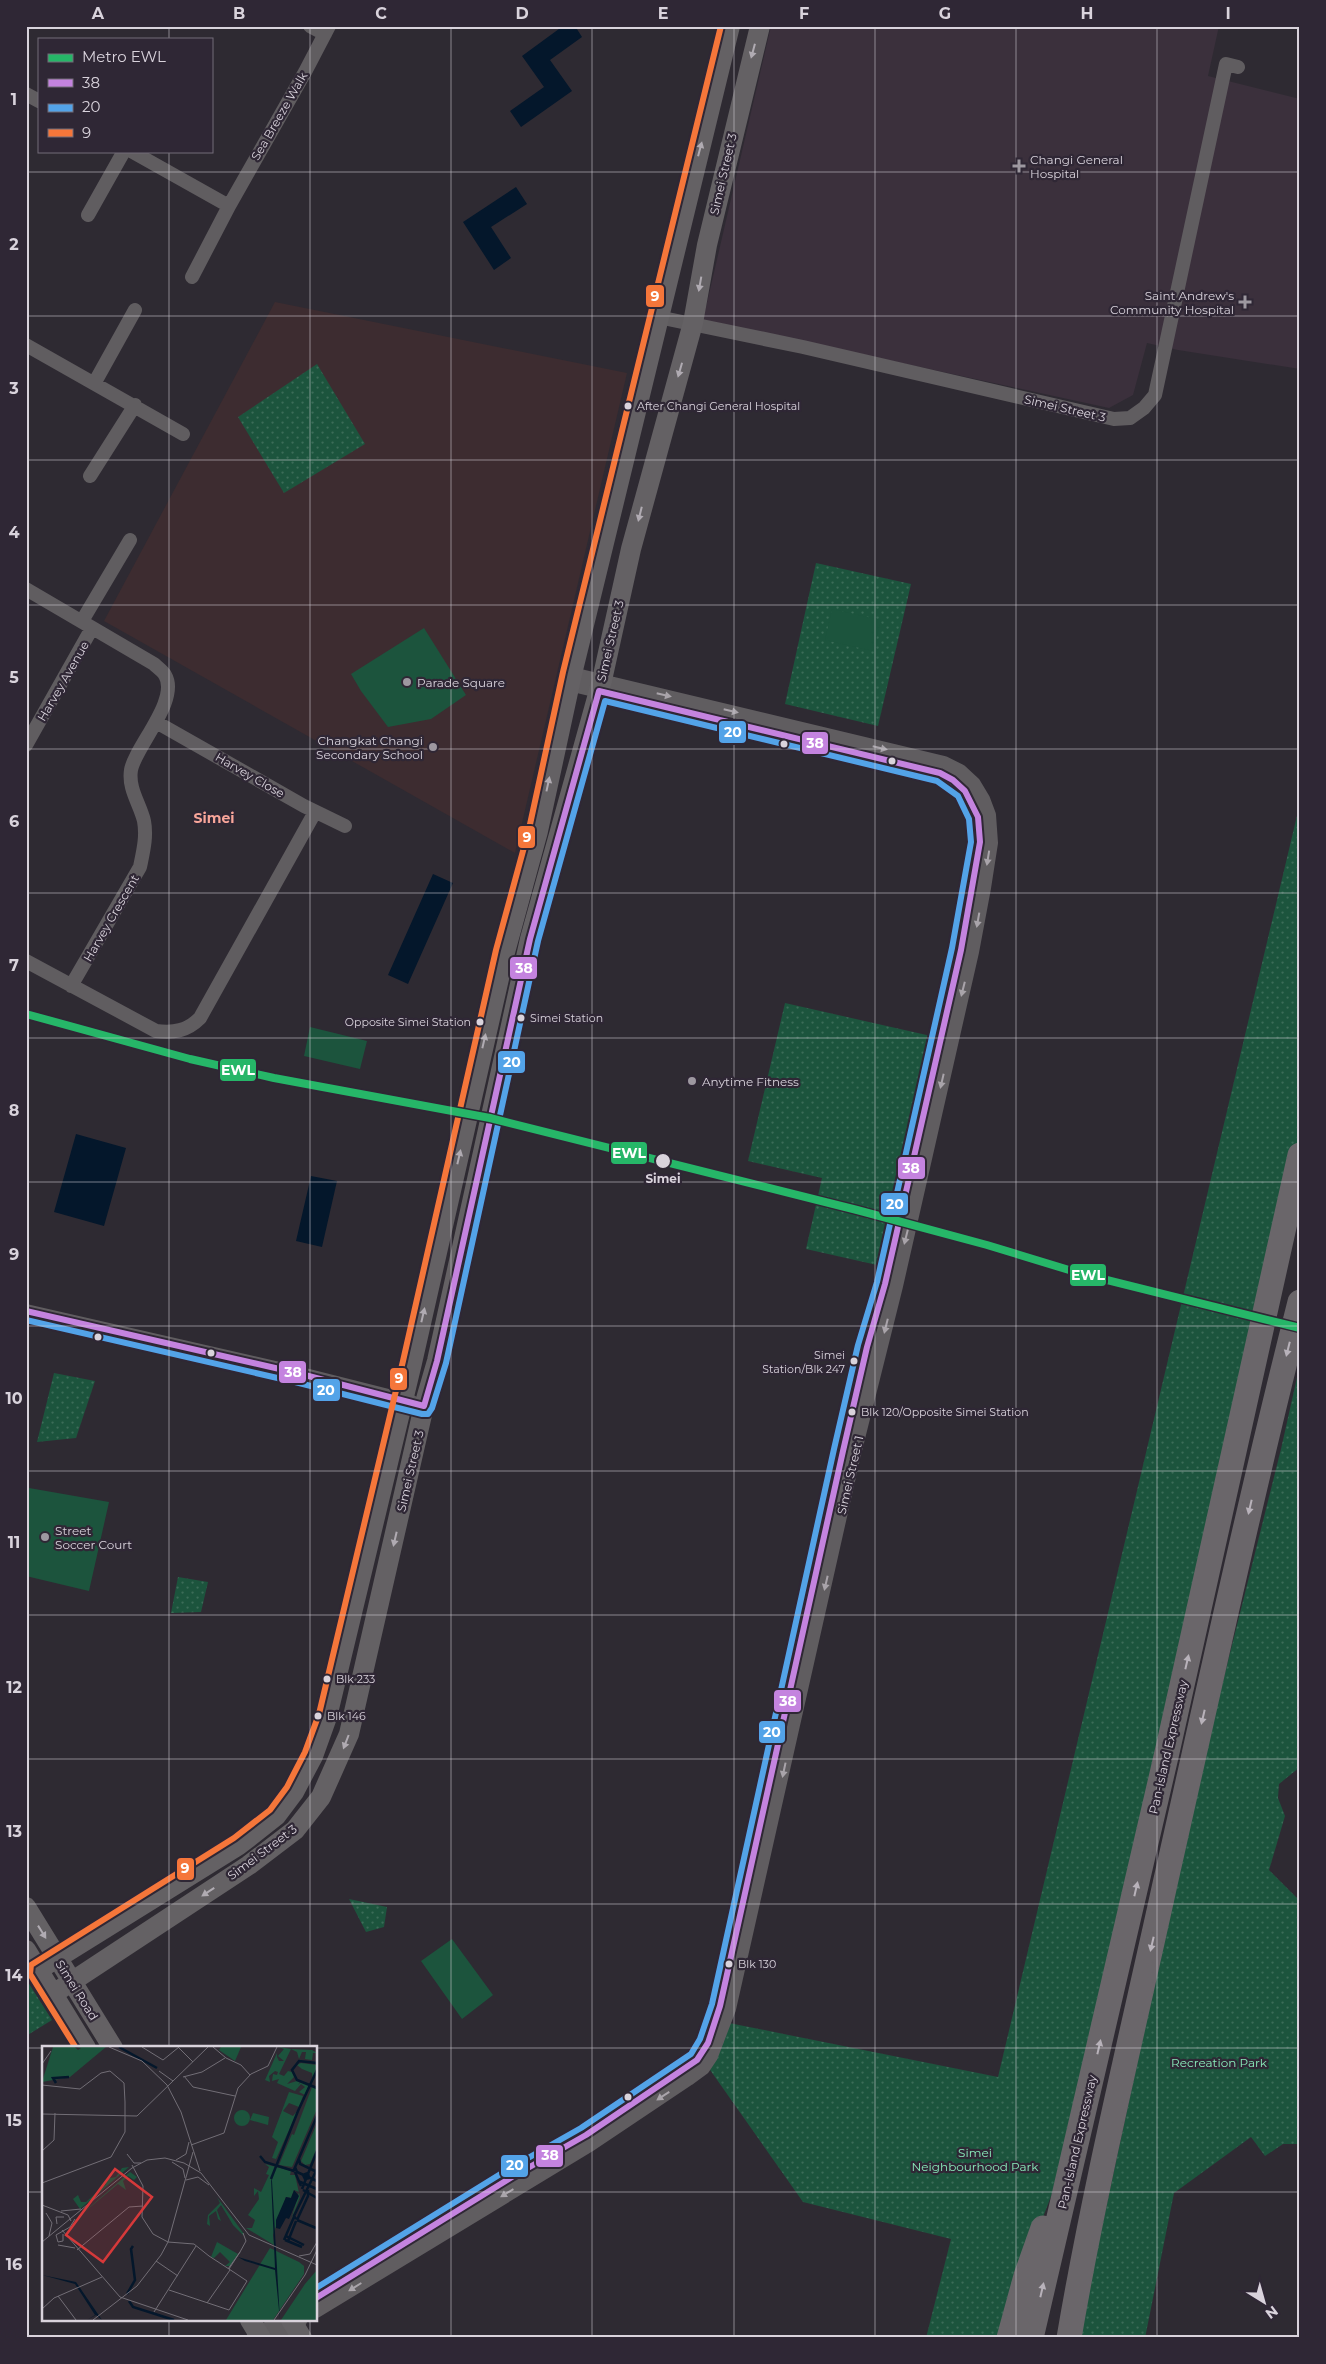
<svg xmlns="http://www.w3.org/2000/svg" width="1326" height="2364" viewBox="0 0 1326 2364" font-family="Montserrat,sans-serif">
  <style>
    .education { fill: #3d2c30 }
    .medical { fill: #3b303c }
    .grass { fill: url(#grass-dots) }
    .garden { fill: #1c543d }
    .water { fill: #04172b }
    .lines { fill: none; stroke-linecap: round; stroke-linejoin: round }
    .street { stroke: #605d60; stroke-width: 14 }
    .secondary { stroke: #646164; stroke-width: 20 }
    .highway { stroke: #6a666a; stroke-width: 25 }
    .bus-1-casing { stroke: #2f2735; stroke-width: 10 }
    .bus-2-casing { stroke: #2f2735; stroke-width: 10 }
    .bus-3-casing { stroke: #2f2735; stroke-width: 10 }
    .bus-1 { stroke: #c483df; stroke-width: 6 }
    .bus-2 { stroke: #53a3e8; stroke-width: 6 }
    .bus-3 { stroke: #f5763a; stroke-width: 6 }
    .metro-1-casing { stroke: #2f2735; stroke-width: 11 }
    .metro-1 { stroke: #26b668; stroke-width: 8 }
    .oneway { fill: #b0abb2 }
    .oneway2 { fill: #a9a4aa }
    .oneway3 { fill: #b8b2ba }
    .grid { fill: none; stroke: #d9d3dc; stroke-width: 1; stroke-opacity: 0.55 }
    .poi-dot { fill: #9d98a0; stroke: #2f2735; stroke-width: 2 }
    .bus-dot { fill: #d9d3dc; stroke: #2f2735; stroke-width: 2 }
    .labels { text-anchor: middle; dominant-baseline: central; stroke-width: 4.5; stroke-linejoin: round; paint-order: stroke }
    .bus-label { font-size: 11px; fill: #d9d3dc; stroke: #2f2735; text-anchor: start }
    .street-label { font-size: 12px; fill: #d9d3dc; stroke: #2f2735 }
    .poi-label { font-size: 12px; fill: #d9d3dc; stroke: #2f2735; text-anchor: start }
    .stop-label { font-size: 12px; font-weight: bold; fill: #d9d3dc; stroke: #2f2735 }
    .park-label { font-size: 12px; fill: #89ebba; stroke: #2f2735 }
    .neighbourhood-label { font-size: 14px; font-weight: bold; fill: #f8a699; stroke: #2f2735 }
    .inset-river { fill: none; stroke: #04172b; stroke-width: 2.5 }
    .inset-road { fill: none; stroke: #726e76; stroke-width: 1 }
    .view { fill: #d6393a; fill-opacity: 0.15; stroke: #d6393a; stroke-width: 2.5 }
    .inset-edge { fill: none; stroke: #d9d3dc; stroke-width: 2.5 }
    .line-badge { stroke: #2f2735; stroke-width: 2 }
    .badge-label { font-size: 14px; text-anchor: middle; font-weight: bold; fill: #fff }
    .neatline { fill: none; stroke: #d9d3dc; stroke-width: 2 }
    .grid-label { font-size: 16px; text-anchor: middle; font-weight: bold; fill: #d9d3dc }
  </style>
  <defs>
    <pattern id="grass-dots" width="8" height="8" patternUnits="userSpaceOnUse" patternTransform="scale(1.25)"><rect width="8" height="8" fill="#1c543d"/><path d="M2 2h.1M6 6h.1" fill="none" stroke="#3c6c58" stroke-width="1.8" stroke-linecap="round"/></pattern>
  </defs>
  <rect width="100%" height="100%" fill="#2e2a32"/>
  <path class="education" d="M275 302 627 373 515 853 104 621Z"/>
  <path class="medical" d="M771 26H1219L1208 76 1300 99V369L1178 350 1147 343 1133 395 1109 408 703 320Z"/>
  <path class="grass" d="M317 364 365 444 284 493 238 417Z
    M816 563 911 584 878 726 785 704Z
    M1300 803V1142L1078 2126 1020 2277 1004 2338H926L951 2239 803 2202 708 2067 729 2023 998 2077Z
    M785 1003 931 1036 877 1265 806 1249 822 1178 748 1161Z
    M1300 1364V1767L1279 1784 1278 1798 1285 1816 1269 1870 1300 1901V2144H1283L1265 2156 1251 2137 1174 2193 1145 2338H1078L1197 1785 1281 1449Z
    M54 1373 95 1381 76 1438 37 1442Z
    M178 1577 208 1582 201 1612 171 1613Z
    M349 1899 387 1907 384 1927 366 1932Z
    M26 1979 52 2020 26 2036Z"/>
  <path class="garden" d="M832 609 881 620 873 651 825 640Z
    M424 628 466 695 431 719 388 727 361 691 351 674Z
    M310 1027 367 1041 360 1069 304 1056Z
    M29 1488 109 1502 89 1591 26 1576V1498Z
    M452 1939 493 1995 462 2019 421 1961Z"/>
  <path class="water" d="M563 26H575L582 37 550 60 572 91 521 127 510 111 544 87 522 56Z
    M516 187 527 204 491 227 511 258 494 270 463 222Z
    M433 874 453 883 408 984 388 975Z
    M76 1134 126 1148 104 1226 54 1212Z
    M311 1176 337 1181 322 1247 296 1241Z"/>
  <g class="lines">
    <path class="street" d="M310 26 325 34
      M26 94 39 101
      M131 151 229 206
      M88 215 124 151
      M192 277 229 206 305 72 329 26
      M658 317 803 347 1114 419 1130 418 1144 408 1155 395 1226 64 1238 67
      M26 345 183 434
      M95 382 135 310
      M90 476 135 405
      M26 589 154 664C157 667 163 671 165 675 180 700 135 747 131 770 128 789 140 804 144 821 147 837 143 852 140 867L71 986
      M82 621 130 540
      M569 684 940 773 953 780 965 791 973 803 978 817 980 842 961 950 943 1023 885 1284 867 1347 735 1940
      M156 722 304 806 345 826
      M26 745 92 628
      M26 961 156 1031C174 1033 187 1031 200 1018L315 812
      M26 1311 297 1373 412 1402
      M316 2298 512 2177 586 2135 697 2060 706 2045
      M316 2311 591 2144 688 2079 703 2068 711 2056 729 2009 854 1454 896 1286 972 952 984 888 991 843 989 815 983 799 974 784 960 771 944 763 572 674
      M253 2338 281 2320
      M273 2338 300 2321"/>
    <path class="secondary" d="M26 1907 113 2048
      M26 1950 86 2048
      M38 1970 239 1845 276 1816 294 1792 313 1756 327 1717 412 1363 505 952 538 831 572 674 730 26
      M53 1994 249 1865 295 1830 321 1797 349 1734 424 1406 437 1361 530 939 602 680 631 549 693 323 707 245 760 26
      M250 2320 261 2338
      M291 2320 302 2338"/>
    <path class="highway" d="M1009 2338 1026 2276 1043 2228
      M1031 2338 1168 1748 1300 1155
      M1069 2338C1095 2185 1132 2035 1165 1884 1209 1689 1251 1495 1300 1302"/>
    <g class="bus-1-casing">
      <path id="bus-1" d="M26 1311 297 1373 424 1406 437 1361 530 939 599 691 940 773 953 780 965 791 978 817 980 842 961 950 885 1284 867 1347 843 1451 720 2006 708 2043 697 2060 586 2135 512 2177 316 2298"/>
    </g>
    <g class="bus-2-casing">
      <path id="bus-2" d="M26 1320 295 1382 422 1414H428L432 1408 446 1363 538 941 605 701 937 781 958 796 969 819 971 842 952 948 877 1282 858 1345 834 1449 712 2004 700 2039 691 2054 581 2128 507 2170 316 2288"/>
    </g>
    <g class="bus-3-casing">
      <path id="bus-3" d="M76 2048 30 1974 31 1965 234 1838 270 1810 287 1787 305 1752 319 1714 403 1361 496 950 529 829 563 672 721 26"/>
    </g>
    <use href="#bus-1" class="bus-1"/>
    <use href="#bus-2" class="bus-2"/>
    <use href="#bus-3" class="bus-3"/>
    <g class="metro-1-casing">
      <path id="metro-1" d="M26 1014 190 1059 274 1078 490 1118 857 1210 987 1245 1079 1273 1300 1328"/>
    </g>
    <use href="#metro-1" class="metro-1"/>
  </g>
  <defs><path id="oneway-solid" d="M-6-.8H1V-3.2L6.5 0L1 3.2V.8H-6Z" transform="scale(1.25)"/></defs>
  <g class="oneway">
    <use href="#oneway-solid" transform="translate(753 51) rotate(105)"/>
    <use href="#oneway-solid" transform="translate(700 149) rotate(-75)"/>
    <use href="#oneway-solid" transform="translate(700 284) rotate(100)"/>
    <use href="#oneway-solid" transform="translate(680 370) rotate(106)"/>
    <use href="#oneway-solid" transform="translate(640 514) rotate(104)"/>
    <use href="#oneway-solid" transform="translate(548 784) rotate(-78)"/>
    <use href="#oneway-solid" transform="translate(484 1041) rotate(-77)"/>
    <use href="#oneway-solid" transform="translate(459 1157) rotate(-77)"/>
    <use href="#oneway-solid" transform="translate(423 1315) rotate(-77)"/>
    <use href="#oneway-solid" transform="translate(395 1539) rotate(103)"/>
    <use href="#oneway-solid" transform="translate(346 1742) rotate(111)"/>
    <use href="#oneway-solid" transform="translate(208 1892) rotate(147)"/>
    <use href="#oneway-solid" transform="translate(42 1932) rotate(58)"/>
  </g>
  <g class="oneway2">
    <use href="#oneway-solid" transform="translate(664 695) rotate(13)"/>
    <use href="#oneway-solid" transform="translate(731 711) rotate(13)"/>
    <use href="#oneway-solid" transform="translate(880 748) rotate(13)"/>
    <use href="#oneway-solid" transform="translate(988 858) rotate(99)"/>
    <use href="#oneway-solid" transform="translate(978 920) rotate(100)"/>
    <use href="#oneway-solid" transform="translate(963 989) rotate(104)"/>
    <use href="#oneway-solid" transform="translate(942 1081) rotate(103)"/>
    <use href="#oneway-solid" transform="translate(906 1237) rotate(104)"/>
    <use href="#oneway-solid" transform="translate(886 1326) rotate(104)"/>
    <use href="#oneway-solid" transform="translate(826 1583) rotate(103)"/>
    <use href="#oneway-solid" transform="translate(784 1770) rotate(102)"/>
    <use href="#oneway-solid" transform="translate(663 2096) rotate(147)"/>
    <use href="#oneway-solid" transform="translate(507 2193) rotate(149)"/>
    <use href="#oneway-solid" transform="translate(355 2287) rotate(148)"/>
  </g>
  <g class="oneway3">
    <use href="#oneway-solid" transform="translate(1288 1349) rotate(104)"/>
    <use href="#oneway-solid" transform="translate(1250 1507) rotate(103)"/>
    <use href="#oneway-solid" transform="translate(1187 1662) rotate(-77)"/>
    <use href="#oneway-solid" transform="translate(1203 1717) rotate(103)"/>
    <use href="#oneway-solid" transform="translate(1136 1889) rotate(-77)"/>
    <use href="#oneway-solid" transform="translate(1152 1944) rotate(103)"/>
    <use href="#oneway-solid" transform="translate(1099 2047) rotate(-77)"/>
    <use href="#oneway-solid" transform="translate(1042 2290) rotate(-77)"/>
  </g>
  <path class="grid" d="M169 26V39M310 26V2048M451 26V2338M592 26V2338M734 26V2338M875 26V2338M1016 26V2338M1157 26V2338M169 151V2048M26 172H1300M26 316H1300M26 460H1300M26 605H1300M26 749H1300M26 893H1300M26 1038H1300M26 1182H1300M26 1326H1300M26 1471H1300M26 1615H1300M26 1759H1300M26 1904H1300M26 2048H44M316 2048H1300M26 2192H44M316 2192H1300M169 2320V2338M310 2320V2338"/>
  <g class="poi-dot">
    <path d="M1016.5 158.5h5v5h5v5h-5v5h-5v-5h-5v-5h5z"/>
    <path d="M1242.5 294.5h5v5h5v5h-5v5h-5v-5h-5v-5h5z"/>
    <circle cx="407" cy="682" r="5"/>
    <circle cx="433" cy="747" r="5"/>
    <circle cx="692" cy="1081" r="5"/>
    <circle cx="45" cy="1537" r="5"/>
  </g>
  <g class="bus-dot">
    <circle cx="628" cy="406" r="4.5"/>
    <circle cx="784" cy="744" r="4.5"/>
    <circle cx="892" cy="761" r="4.5"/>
    <circle cx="521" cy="1018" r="4.5"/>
    <circle cx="480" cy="1022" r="4.5"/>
    <circle cx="663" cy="1161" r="8"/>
    <circle cx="98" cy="1337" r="4.5"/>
    <circle cx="211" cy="1353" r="4.5"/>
    <circle cx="854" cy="1361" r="4.5"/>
    <circle cx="852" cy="1412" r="4.5"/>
    <circle cx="327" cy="1679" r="4.5"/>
    <circle cx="318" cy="1716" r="4.5"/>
    <circle cx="729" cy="1964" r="4.5"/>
    <circle cx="628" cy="2097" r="4.5"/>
  </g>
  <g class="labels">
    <g class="bus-label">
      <text x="637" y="406">After Changi General Hospital</text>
      <text x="530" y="1018">Simei Station</text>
      <text x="471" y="1022" text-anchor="end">Opposite Simei Station</text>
      <text x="845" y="1355" text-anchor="end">Simei<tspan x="845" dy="14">Station/Blk 247</tspan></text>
      <text x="861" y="1412">Blk 120/Opposite Simei Station</text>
      <text x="336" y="1679">Blk 233</text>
      <text x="327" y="1716">Blk 146</text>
      <text x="738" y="1964">Blk 130</text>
    </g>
    <g class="street-label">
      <text transform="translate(279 116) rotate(-60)">Sea Breeze Walk</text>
      <text transform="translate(723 174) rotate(-77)">Simei Street 3</text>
      <text transform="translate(1065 408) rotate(13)">Simei Street 3</text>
      <text transform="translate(610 641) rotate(-77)">Simei Street 3</text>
      <text transform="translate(63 681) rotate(-60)">Harvey Avenue</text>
      <text transform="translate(250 775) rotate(30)">Harvey Close</text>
      <text transform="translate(111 918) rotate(-60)">Harvey Crescent</text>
      <text transform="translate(410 1471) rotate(-77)">Simei Street 3</text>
      <text transform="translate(850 1475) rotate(-77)">Simei Street 1</text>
      <text transform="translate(1168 1747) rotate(-77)">Pan-Island Expressway</text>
      <text transform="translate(262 1852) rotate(-37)">Simei Street 3</text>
      <text transform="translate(77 1990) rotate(58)">Simei Road</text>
      <text transform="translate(1077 2142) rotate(-77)">Pan-Island Expressway</text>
    </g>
    <g class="poi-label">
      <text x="1030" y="159">Changi General<tspan x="1030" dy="14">Hospital</tspan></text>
      <text x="1234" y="295" text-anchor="end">Saint Andrew's<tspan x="1234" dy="14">Community Hospital</tspan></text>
      <text x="417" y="682">Parade Square</text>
      <text x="423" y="740" text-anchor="end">Changkat Changi<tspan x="423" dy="14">Secondary School</tspan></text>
      <text x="702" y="1081">Anytime Fitness</text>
      <text x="55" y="1530">Street<tspan x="55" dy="14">Soccer Court</tspan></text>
    </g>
    <g class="stop-label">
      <text x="663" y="1178">Simei</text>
    </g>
    <g class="park-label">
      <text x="1219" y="2062">Recreation Park</text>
      <text x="975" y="2152">Simei<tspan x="975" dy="14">Neighbourhood Park</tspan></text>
    </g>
    <g class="neighbourhood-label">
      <text x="214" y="818">Simei</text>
    </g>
  </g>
  <g transform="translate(42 2046)">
    <rect width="275" height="275" fill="#2e2a32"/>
    <path d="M270 41 275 43V63L250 121 237 119 250 88 252 89ZM192 72a8 8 0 1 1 16 0a8 8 0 1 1-16 0ZM211 67 227 71 226 79 208 74ZM275 77V102L268 118 263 119 259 115ZM223 118 249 125 248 129H253L258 151 249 174 257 146 252 144 249 152 244 151 231 189 232 199 204 182H210L213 174 206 169 217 153 216 145 212 150V142L219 146 227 129 224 128 227 121ZM87 121 38 163 31 153 36 149 39 156H44L64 138V133L74 131 80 122ZM88 126 95 131 92 134 86 130 81 135 84 144 76 138 34 173ZM175 196 196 208 188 220H183L188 216 178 206 172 212 169 211ZM228 202 257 216 262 220V228L231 274H184ZM275 224V274H239L263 238Z" fill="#1c543d"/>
    <path d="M11 1H33L36 4 39 2 34 1H64L28 31 0 36ZM179 1H199L193 15 177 4ZM237 1 249 3 237 28 242 30 246 25 250 26 252 31 245 38 255 35 258 36 256 39 259 36 267 39 263 49 257 46 263 41 259 38 253 45 235 37 237 33 230 35 231 28 235 29 236 26 233 25 227 30 228 36 223 34 235 7V11L237 15H242L236 10 242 3ZM249 3 270 4 275 7H271L270 14 263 13 264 6H260L257 13 255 6ZM259 17 275 19 271 36 270 27 260 23 255 19ZM247 46 261 50 257 61 247 57 241 65 251 70 256 64 234 113 230 112 236 96 230 91ZM175 151 202 188 201 189 191 179 179 159 175 164 179 175 176 173 174 165 167 170 168 180 165 178 166 169 178 157Z" fill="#1c543d"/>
    <path d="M229 132 230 135 238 274 233 224 203 215 196 211 233 222ZM252 144 257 150 247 173 244 172 238 183 234 182V174L244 151 249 152ZM0 229 34 236 60 274 54 269 45 274 53 269 33 238Z" fill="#04172b"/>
    <path class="inset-river" d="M77 1 115 22M275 17 257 15 250 24 255 34 275 42M14 37 11 32 27 31M256 65 275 24M218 110 223 116 252 125M257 113 258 118 275 126M253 121 255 126 275 135M251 126 275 70M253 126 259 140M266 127 267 132 263 133 261 129ZM229 133 256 65M256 135 275 143M260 143 275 105M261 144 275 152M254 173 252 170 275 123M255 174 266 150V144M255 174 274 182M244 190 262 199M242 194 252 171M243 194 260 201M246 195 254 175M85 248 93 234 89 203 91 200M87 255 91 261 132 274"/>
    <path class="inset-road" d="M67 1 100 15 125 39 139 66 158 125M100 1 121 14 137 1M136 1 151 16M171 1 184 12 199 19 208 29M0 18 9 5M117 25 131 35M142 30 151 41 193 50M141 31 160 26 183 12M0 39 38 43 59 27 68 25 82 37 83 56V86L69 111 0 137M0 68 95 70 166 1M149 99 182 87 196 42 209 28 226 20 235 1M0 105 12 94 13 67M85 108 92 117H99M134 114 144 108 147 96M130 116 141 123 143 132M90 119 101 140 100 171 111 188 126 196 152 198 167 210 187 223 198 206 186 223M144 134 156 131 167 139M0 159 26 169 29 175M19 165 39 163M4 167 10 177 7 190M15 178 14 171H22M20 184 78 251 146 274M21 188V195L16 196 14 189 28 181 33 173M0 196 90 122 105 114 123 112 142 117 159 127 207 189 275 219M16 199 33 202M35 204 87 161 101 160M198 206 204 195 201 187M257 210 268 208 275 196M114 215 136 230M127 244 187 264 205 235 187 223M16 250 34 274M165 257 188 224M0 263 12 252 60 231M112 266 154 200M51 274 95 240 119 209 126 196 151 106M232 274 263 229 275 204"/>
    <path class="view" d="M73 123 110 151 61 216 24 189Z"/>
    <rect width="275" height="275" class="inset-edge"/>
  </g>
  <g class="line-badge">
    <rect x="645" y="284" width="20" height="24" rx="5" fill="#f5763a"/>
    <rect x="718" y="720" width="29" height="24" rx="5" fill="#53a3e8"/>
    <rect x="801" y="731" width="28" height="24" rx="5" fill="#c483df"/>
    <rect x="517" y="825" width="19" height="24" rx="5" fill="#f5763a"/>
    <rect x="509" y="956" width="29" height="24" rx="5" fill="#c483df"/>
    <rect x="497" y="1050" width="29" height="24" rx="5" fill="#53a3e8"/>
    <rect x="219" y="1058" width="38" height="24" rx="5" fill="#26b668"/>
    <rect x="610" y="1141" width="38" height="24" rx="5" fill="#26b668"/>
    <rect x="897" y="1156" width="29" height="24" rx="5" fill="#c483df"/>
    <rect x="880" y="1192" width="29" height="24" rx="5" fill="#53a3e8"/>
    <rect x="1069" y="1263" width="38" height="24" rx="5" fill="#26b668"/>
    <rect x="278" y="1360" width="29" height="24" rx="5" fill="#c483df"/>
    <rect x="389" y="1367" width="19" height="24" rx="5" fill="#f5763a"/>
    <rect x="312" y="1378" width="29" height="24" rx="5" fill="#53a3e8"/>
    <rect x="773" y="1689" width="29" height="24" rx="5" fill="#c483df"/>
    <rect x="758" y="1720" width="28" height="24" rx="5" fill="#53a3e8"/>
    <rect x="176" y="1857" width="19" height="24" rx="5" fill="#f5763a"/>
    <rect x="535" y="2144" width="29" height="24" rx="5" fill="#c483df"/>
    <rect x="500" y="2154" width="29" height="24" rx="5" fill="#53a3e8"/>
  </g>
  <g class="badge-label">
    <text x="655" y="301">9</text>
    <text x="733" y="737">20</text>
    <text x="815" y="748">38</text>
    <text x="527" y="842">9</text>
    <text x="524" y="973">38</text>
    <text x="512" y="1067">20</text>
    <text x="238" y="1075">EWL</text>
    <text x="629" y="1158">EWL</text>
    <text x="911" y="1173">38</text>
    <text x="895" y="1209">20</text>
    <text x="1088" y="1280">EWL</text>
    <text x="293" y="1377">38</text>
    <text x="399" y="1383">9</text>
    <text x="326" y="1395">20</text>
    <text x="788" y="1706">38</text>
    <text x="772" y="1737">20</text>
    <text x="185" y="1873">9</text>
    <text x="550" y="2160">38</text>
    <text x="515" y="2170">20</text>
  </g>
  <rect width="1326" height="2364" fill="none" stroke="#2f2735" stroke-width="55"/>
  <rect x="38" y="38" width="175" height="115" fill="#2f2735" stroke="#736c78"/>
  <rect x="48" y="54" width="25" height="8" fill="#26b668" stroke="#736c78"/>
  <text x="82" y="62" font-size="15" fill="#d9d3dc">Metro EWL</text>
  <rect x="48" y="79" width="25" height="8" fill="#c483df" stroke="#736c78"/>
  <text x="82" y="88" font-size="15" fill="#d9d3dc">38</text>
  <rect x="48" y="104" width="25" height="8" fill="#53a3e8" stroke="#736c78"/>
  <text x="82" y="112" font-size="15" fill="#d9d3dc">20</text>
  <rect x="48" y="129" width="25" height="8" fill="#f5763a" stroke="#736c78"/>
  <text x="82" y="138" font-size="15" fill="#d9d3dc">9</text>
  <g transform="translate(1264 2302) rotate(143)" stroke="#2f2735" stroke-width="4" paint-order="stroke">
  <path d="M0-4L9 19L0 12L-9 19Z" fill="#d9d3dc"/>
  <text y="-8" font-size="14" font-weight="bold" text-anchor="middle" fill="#d9d3dc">N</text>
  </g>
  <rect x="28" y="28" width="1270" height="2308" class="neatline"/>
  <g class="grid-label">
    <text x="98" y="19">A</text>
    <text x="239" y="19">B</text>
    <text x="381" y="19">C</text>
    <text x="522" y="19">D</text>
    <text x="663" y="19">E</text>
    <text x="804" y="19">F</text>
    <text x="945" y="19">G</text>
    <text x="1087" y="19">H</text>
    <text x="1228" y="19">I</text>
    <text x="14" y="105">1</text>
    <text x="14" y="250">2</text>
    <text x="14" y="394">3</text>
    <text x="14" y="538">4</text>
    <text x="14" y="683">5</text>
    <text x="14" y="827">6</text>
    <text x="14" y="971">7</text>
    <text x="14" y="1116">8</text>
    <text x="14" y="1260">9</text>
    <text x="14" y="1404">10</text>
    <text x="14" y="1548">11</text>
    <text x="14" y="1693">12</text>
    <text x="14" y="1837">13</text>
    <text x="14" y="1981">14</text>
    <text x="14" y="2126">15</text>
    <text x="14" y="2270">16</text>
  </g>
</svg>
